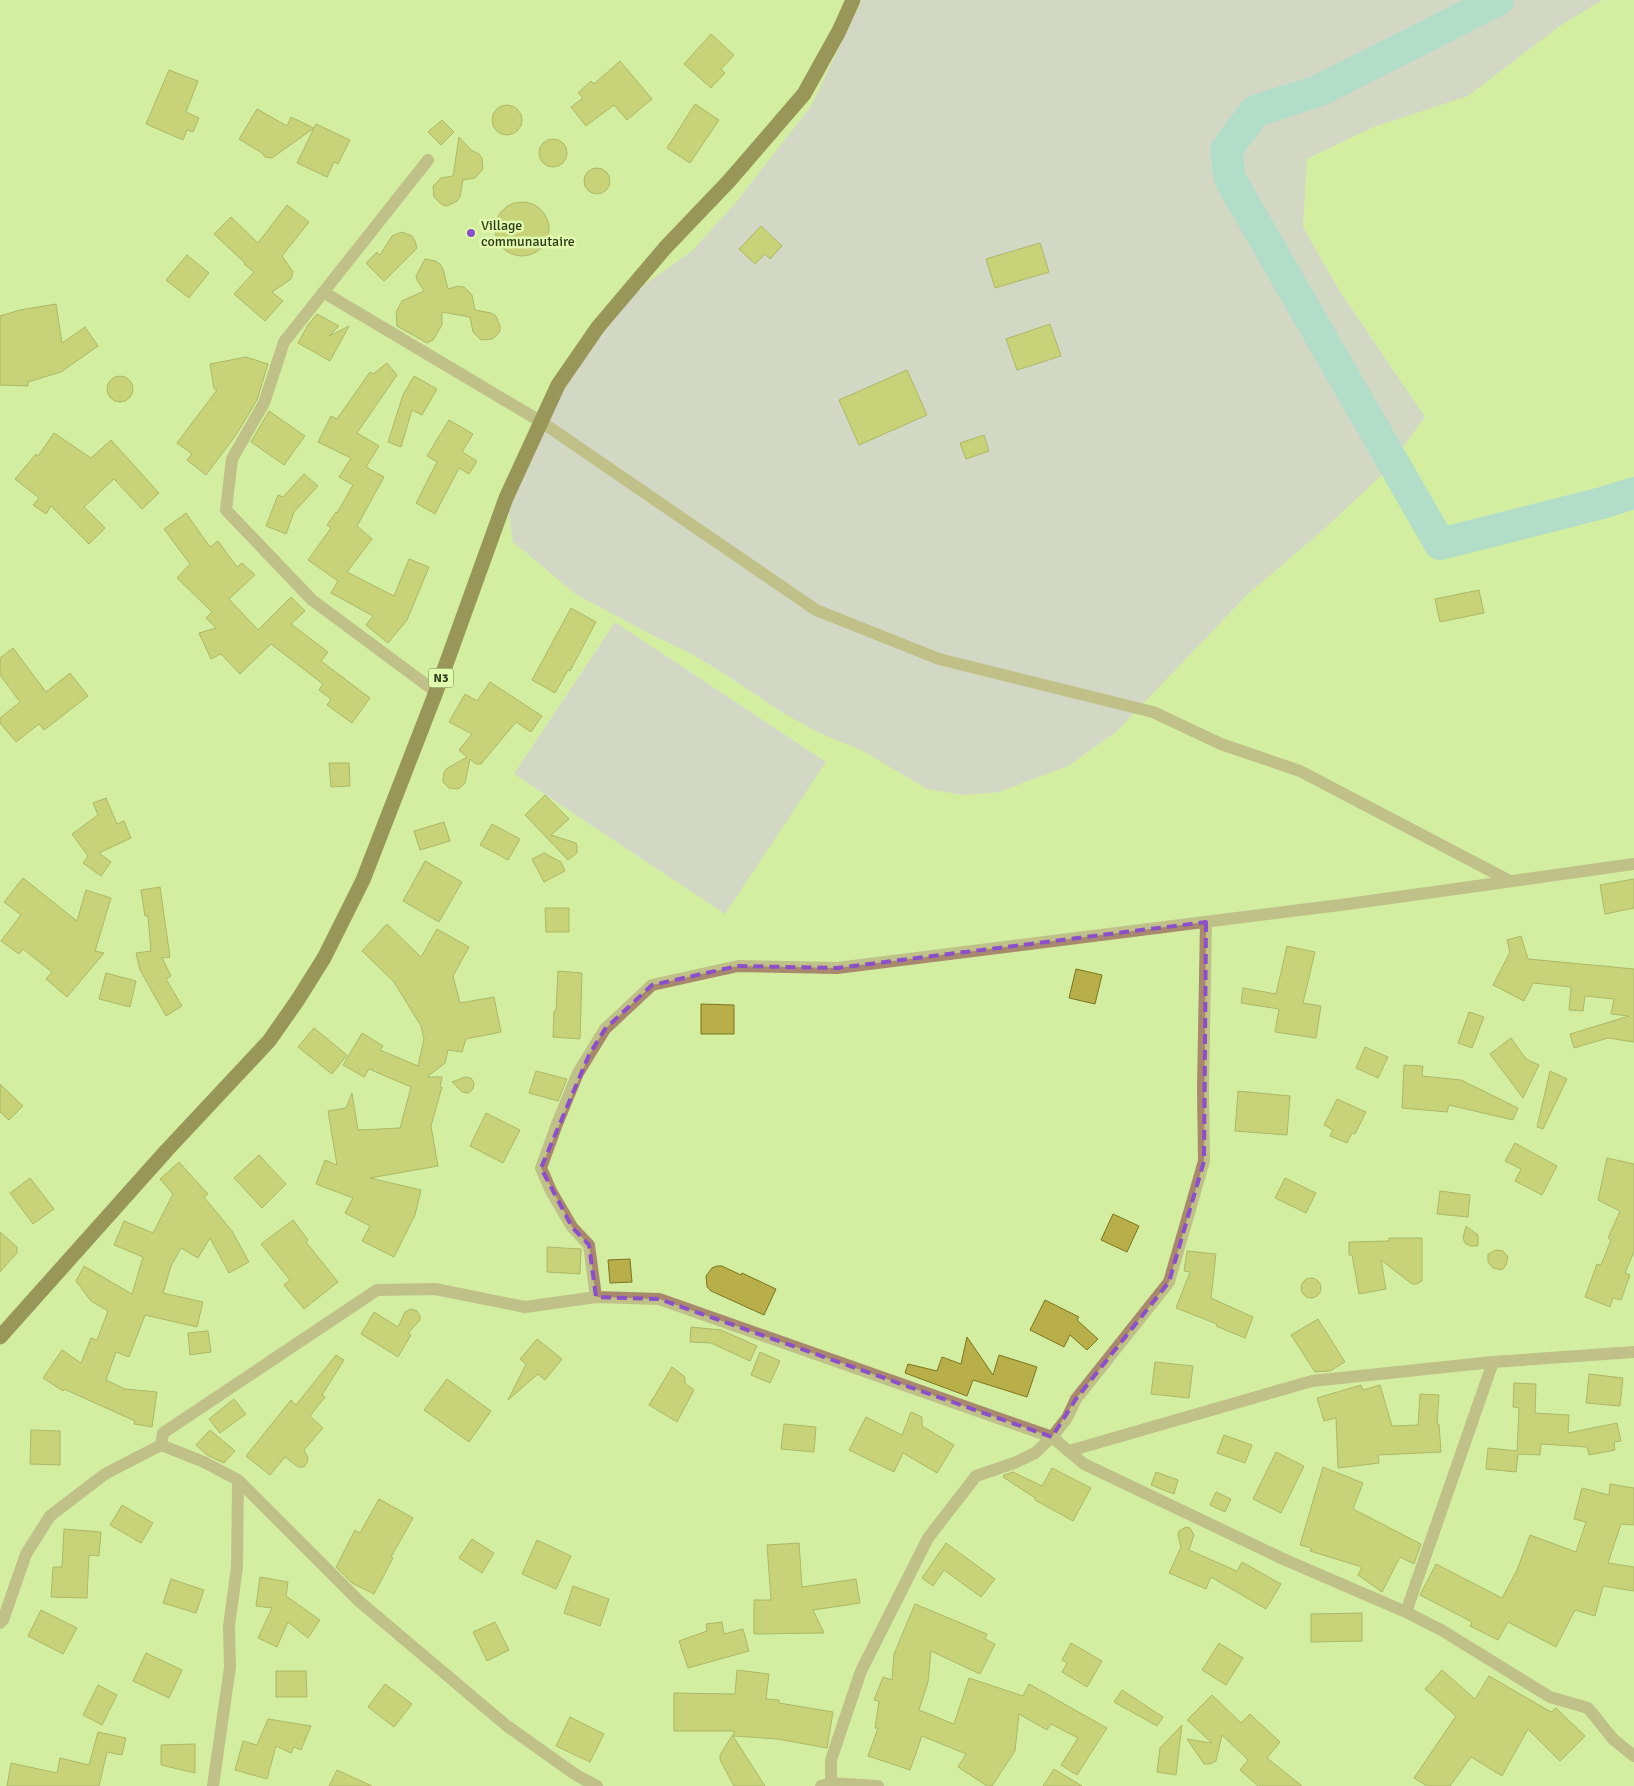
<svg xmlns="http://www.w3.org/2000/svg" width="1634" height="1786" viewBox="0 0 1634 1786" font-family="Signika,sans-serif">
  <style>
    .green { fill: #d3bdf1 }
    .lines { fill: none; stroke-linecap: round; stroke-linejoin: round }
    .river { stroke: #89c7fb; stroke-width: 32 }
    .building { fill: #b8af4b; stroke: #7d751f }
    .minor { stroke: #a8896d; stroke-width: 12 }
    .highway { stroke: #512e04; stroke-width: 15 }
    .marked { fill: none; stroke: #8b50c7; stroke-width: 4; stroke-dasharray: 10 6; stroke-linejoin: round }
    .poi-dot { fill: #8b50c7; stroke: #e0fbad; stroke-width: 2 }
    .labels { text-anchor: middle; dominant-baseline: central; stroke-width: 5; stroke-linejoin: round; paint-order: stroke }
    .shield { fill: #e0fbad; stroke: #647346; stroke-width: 1 }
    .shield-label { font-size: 12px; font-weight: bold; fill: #2f391a }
    .poi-label { font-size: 14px; fill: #2f391a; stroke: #e0fbad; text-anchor: start }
  </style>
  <rect width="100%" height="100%" fill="#d3eea1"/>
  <path class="green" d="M862 0H1602L1560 26 1468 96 1371 128 1307 159 1303 227 1339 290 1425 417 1384 473 1322 531 1248 594 1117 731 1068 766 999 792 964 795 927 789 863 751 815 731 780 711 726 675 692 654 656 637 577 595 513 542 507 500 522 452 605 326 644 285 693 250 737 201 811 106Z
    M615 622 826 762 725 914 514 774Z"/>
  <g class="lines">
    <path class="river" d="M1498 0 1318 91 1255 111 1226 150 1230 179 1440 544 1602 503 1634 493"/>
  </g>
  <path class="building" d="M711 34 734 55 721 69 725 73 711 88 684 64Z
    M620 61 652 99 627 120 614 105 586 126 571 107 583 98 578 93 591 81 594 84Z
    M169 70 198 81 186 112 199 118 193 132 187 130 183 140 146 124Z
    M695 104 719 120 690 163 667 148Z
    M492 120a15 15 0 1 1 30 0a15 15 0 1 1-30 0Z
    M257 109 287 126 291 117 314 128 272 158 265 157 262 153 239 139Z
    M442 120 454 132 441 145 428 132Z
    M316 124 350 140 338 164 334 162 327 177 297 163Z
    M459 137 471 150 479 154 482 158 483 169 475 178 463 180 460 197 457 201 447 206 442 205 434 197 433 186 441 178 453 176Z
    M539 153a14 14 0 1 1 28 0a14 14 0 1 1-28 0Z
    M584 181a13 13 0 1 1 26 0a13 13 0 1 1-26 0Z
    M495 229a27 27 0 1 1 54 0a27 27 0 1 1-54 0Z
    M287 205 309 222 282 256 293 272 291 279 272 292 283 301 265 321 234 294 254 272 244 264 245 263 214 234 231 217 258 243Z
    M761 226 782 246 770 259 765 254 755 264 739 249Z
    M402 232 412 236 415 241 417 248 384 281 366 263 377 252 380 255 392 236Z
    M1040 243 1049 272 995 288 986 259Z
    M187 255 209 273 189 298 166 280Z
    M425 259 435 261 440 264 443 269 448 289 458 286 464 287 472 295 475 310 491 313 496 316 500 326V331L496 336 492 339 481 340 473 332 470 317 442 312V325L433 340 427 343 397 326 396 312 402 301 424 291 417 280 416 276Z
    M56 304 62 343 85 327 98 346 61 372 28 382V386L0 385V316L20 310Z
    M317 314 339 326 329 336 349 326 330 361 298 343 308 325Z
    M1050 324 1061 356 1017 370 1006 339Z
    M246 357 268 364 257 400 236 435 206 475 187 460 192 454 177 443 217 390 214 389 210 364Z
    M387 363 397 375 357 433 379 446 366 467 384 477 357 526 372 539 347 572 394 596 409 559 429 567 407 620 388 643 366 625 373 616 331 593 338 581 308 560 331 528 327 525 336 512 337 513 353 485 339 477 351 458 318 442 331 416 337 419 370 372 373 374Z
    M907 370 927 415 859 445 839 400Z
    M414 376 437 389 422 415 412 410 401 447 388 442 403 395Z
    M107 389a13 13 0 1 1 26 0a13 13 0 1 1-26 0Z
    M269 411 305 436 284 465 251 442Z
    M449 420 473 434 462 452 477 461 469 474 459 468 435 514 416 503 437 462 427 456Z
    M54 433 91 458 111 440 159 493 142 509 114 479 84 507 105 528 89 544 51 506 46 514 33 505 39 498 15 479 36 454 38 456Z
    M984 435 989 451 966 459 960 443Z
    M304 474 318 486 294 512 286 534 266 526 278 495 283 497Z
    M186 513 210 547 218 541 237 567 242 563 255 575 229 599 258 630 291 597 305 611 291 624 328 652 321 661 370 698 352 723 327 705 331 699 319 690 323 684 271 644 240 674 221 654 211 659 199 633 216 628 206 618 212 612 177 578 190 564 164 529Z
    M1479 590 1484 613 1440 622 1435 599Z
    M571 608 596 622 570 671 568 670 555 693 532 680Z
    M13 648 46 692 70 673 88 696 44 730 39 724 16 742 0 723V718L20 702 0 675V658Z
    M490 682 542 716 531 732 516 722 481 764H476L470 759 465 783 462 786 458 789 449 788 443 782 444 773 446 769 467 757 459 750 472 734 449 722 465 694 477 701Z
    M329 763H349L350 786 331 787Z
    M545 795 569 819 551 835 576 843 577 846V853L568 860 525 815Z
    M106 798 117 824 124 821 131 838 99 853 111 862 101 876 83 863 88 856 72 834 98 815 93 803Z
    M444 822 450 841 420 850 414 831Z
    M492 824 520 839 508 860 480 845Z
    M544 853 561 862 565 871 544 882 532 859Z
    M425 861 462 882 439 922 403 901Z
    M23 878 77 921 86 890 111 898 95 951 104 953 67 997 46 979 52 972 23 949 19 954 1 941 21 915 4 902Z
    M1634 879V908L1605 914 1600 885Z
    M160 887 170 957 162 958 171 976 166 979 182 1006 166 1016 140 970 136 953 151 951 148 916H145L141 890Z
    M545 908H569V932H546Z
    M387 924 421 957 437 929 469 947 453 976 460 1003 494 997 501 1032 466 1039 462 1052 448 1050 445 1063 427 1077H442L440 1088 442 1087 431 1126 438 1166 370 1178 421 1190 415 1215 394 1257 362 1241 370 1226 345 1213 353 1198 316 1184 325 1160 337 1165 328 1111 346 1108 352 1093 358 1130 400 1128 411 1087 369 1069 364 1077 343 1065 362 1033 383 1046 380 1050 418 1066 424 1039 421 1026 394 982 362 951Z
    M1521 936 1528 959 1634 969V1042L1608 1038 1574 1048 1570 1034 1629 1016 1611 1014 1614 999 1585 996 1583 1011 1569 1010 1571 987 1533 983 1524 1001 1493 985 1510 952 1507 940Z
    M1287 946 1315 952 1303 1003 1321 1006 1316 1038 1275 1032 1279 1009 1241 1003 1243 988 1276 994Z
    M1076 969 1102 975 1095 1004 1069 998Z
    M558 971 582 973 580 1039 553 1037 554 1011H556Z
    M106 973 136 981 130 1007 99 999Z
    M701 1004 734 1005V1034H701Z
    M1469 1012 1484 1017 1472 1048 1458 1043Z
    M314 1028 347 1055 332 1074 298 1047Z
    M1511 1038 1526 1059 1539 1065 1523 1098 1490 1054Z
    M1365 1047 1388 1057 1378 1078 1356 1068Z
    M1404 1065 1423 1066 1422 1076 1461 1080 1518 1108 1513 1120 1449 1105 1447 1112 1402 1108Z
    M536 1071 567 1079 558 1101 529 1093Z
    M1550 1071 1567 1079 1543 1129 1537 1127Z
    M465 1077 471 1078 474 1083 473 1089 468 1093 462 1092 452 1082Z
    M0 1084 23 1106 9 1120 0 1112Z
    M1238 1091 1290 1096 1287 1135 1235 1131Z
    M1337 1099 1366 1112 1355 1134 1352 1133 1347 1143 1330 1136 1333 1130 1324 1125Z
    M486 1113 520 1130 503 1163 470 1146Z
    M1515 1143 1557 1166 1542 1195 1515 1181 1521 1169 1505 1161Z
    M259 1155 286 1184 262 1208 234 1178Z
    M1607 1158 1634 1164V1252L1625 1273 1630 1275 1621 1300 1613 1298 1610 1307 1585 1297 1597 1264 1601 1265 1611 1240 1608 1238 1620 1211 1598 1200Z
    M179 1162 208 1194 204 1197 232 1231 249 1262 229 1273 210 1238 198 1258 181 1248 171 1266 163 1293 203 1302 197 1327 145 1315 129 1357 116 1352 106 1380 125 1389 157 1392 152 1427 134 1424 135 1421 64 1389 63 1391 43 1378 62 1350 81 1363 91 1338 97 1340 108 1311 91 1301 76 1281 84 1266 132 1294 143 1257 114 1245 124 1221 153 1233 173 1194 160 1179Z
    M30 1178 54 1209 33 1224 10 1193Z
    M1285 1178 1316 1193 1306 1213 1275 1198Z
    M1440 1191 1470 1195 1468 1217 1437 1214Z
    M1113 1214 1139 1226 1127 1252 1101 1240Z
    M293 1220 308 1240 306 1242 338 1282 304 1309 284 1285 290 1280 261 1244Z
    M1466 1226 1478 1235V1246H1470L1465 1243 1463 1238Z
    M0 1232 17 1247V1253L0 1272Z
    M1389 1238H1422V1281L1417 1284H1412L1381 1260 1386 1289 1359 1294 1352 1255H1349V1242L1389 1241Z
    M547 1247 581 1249 580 1274 547 1272Z
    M1496 1250 1503 1251 1508 1257 1506 1265 1502 1270 1493 1268 1488 1262V1254Z
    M1187 1251 1216 1254 1211 1298 1253 1317 1245 1338 1216 1326 1217 1324 1176 1308 1190 1272 1184 1271Z
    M630 1259 632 1282 610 1283 608 1260Z
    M717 1266H722L741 1275 742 1273 776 1289 764 1315 711 1291 707 1287 706 1276 712 1268Z
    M1301 1288a10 10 0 1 1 20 0a10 10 0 1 1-20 0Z
    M1045 1300 1079 1317 1077 1320 1098 1339 1087 1350 1070 1335 1064 1347 1030 1330Z
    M411 1309 417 1311 420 1316V1320L408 1333 411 1335 398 1357 361 1334 374 1312 398 1327 405 1312Z
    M1318 1319 1345 1362 1330 1371 1315 1372 1291 1335Z
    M691 1327 721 1330 757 1346 750 1361 711 1343 690 1342Z
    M208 1331 211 1352 190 1355 188 1333Z
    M967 1337 993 1375 999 1355 1037 1367 1027 1397 973 1380 967 1396 905 1373 908 1364 937 1371 942 1357 961 1364Z
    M537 1339 562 1359 545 1380 538 1374 508 1400 526 1364 520 1359Z
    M760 1352 780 1361 770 1383 751 1375Z
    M336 1355 344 1360 322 1395 325 1397 310 1416 323 1428 304 1450 308 1458 307 1463 304 1467H298L285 1457 270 1475 246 1456 291 1400 296 1405Z
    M1155 1362 1193 1366 1189 1398 1151 1394Z
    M672 1367 685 1377V1383L694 1390 677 1422 649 1405Z
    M1589 1374 1623 1378 1620 1406 1586 1403Z
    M447 1379 491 1411 469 1442 424 1410Z
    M1514 1383 1536 1384 1535 1413 1569 1415 1568 1433 1617 1423 1621 1441 1614 1442 1615 1450 1589 1455 1587 1447 1541 1444 1540 1455 1518 1454 1516 1472 1486 1469 1488 1448 1517 1451 1519 1408 1513 1407Z
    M1361 1385 1363 1390 1380 1385 1392 1426 1418 1425 1420 1394 1439 1395 1437 1424H1439L1441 1452 1378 1455 1379 1463 1338 1468 1336 1418 1324 1421 1317 1398Z
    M234 1399 246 1414 220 1433 209 1419Z
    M911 1412 922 1417V1426L954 1445 937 1473 903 1453 894 1472 849 1450 866 1417 902 1435Z
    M784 1424 816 1427 814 1452 781 1449Z
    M31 1430 60 1431V1465L30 1464Z
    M210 1430 235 1451 224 1463 207 1455 196 1445Z
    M1224 1435 1252 1445 1245 1463 1217 1453Z
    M1276 1452 1304 1466 1281 1513 1253 1499Z
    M1323 1467 1363 1483 1353 1509 1421 1544 1414 1564 1400 1557 1382 1592 1358 1575 1362 1567 1310 1551 1311 1548 1300 1545Z
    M1052 1468 1091 1488 1073 1521 1035 1500V1498L1003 1477 1004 1475 1013 1472 1042 1486Z
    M1156 1472 1178 1480 1174 1494 1151 1485Z
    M1610 1484 1634 1488V1525L1621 1524 1608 1563 1634 1567V1591L1603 1586 1595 1616 1575 1610 1556 1647 1508 1622 1498 1640 1470 1626 1472 1622 1420 1595 1436 1564 1502 1598 1517 1570 1530 1535 1576 1552 1586 1522 1574 1519 1582 1488 1609 1495Z
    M1216 1492 1231 1499 1225 1512 1210 1505Z
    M379 1499 413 1518 391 1557 393 1558 374 1594 352 1583 336 1567 355 1530 360 1533Z
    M122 1505 153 1523 141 1543 110 1525Z
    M1186 1527 1190 1528 1194 1535 1189 1550 1237 1571 1242 1562 1281 1584 1266 1609 1211 1577 1206 1589 1169 1573 1181 1547 1178 1535 1179 1531Z
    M64 1529 101 1532 99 1556 89 1555 87 1598 51 1597 53 1567H62Z
    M472 1539 494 1553 482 1573 459 1558Z
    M537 1540 571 1556 556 1589 522 1574Z
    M799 1543 802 1587 856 1579 860 1603 813 1610 824 1633 754 1634V1600H771L767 1545Z
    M946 1543 995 1579 981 1597 944 1570 933 1586 922 1578Z
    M260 1577 288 1582 286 1596 320 1620 308 1638 288 1622 277 1647 258 1638 272 1608 256 1606Z
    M171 1579 204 1590 196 1613 163 1603Z
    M573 1586 609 1599 600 1626 564 1613Z
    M915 1604 987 1634 985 1639 995 1644 980 1674 931 1651 928 1682 919 1710 954 1724 969 1678 1023 1696 1029 1684 1107 1728 1077 1775 1061 1765 1078 1738 1051 1724 1047 1730 1019 1714 1015 1751 992 1786H987L958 1767 966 1754 922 1736 910 1770 868 1756 878 1728H875L879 1701 874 1700 883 1677 892 1680 894 1654Z
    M41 1610 77 1628 63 1654 28 1636Z
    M1362 1613V1641L1311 1642V1614Z
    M495 1622 509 1650 487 1661 473 1632Z
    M722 1622 724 1634 743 1629 749 1651 688 1668 679 1641 707 1631 706 1624Z
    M1071 1643 1102 1661 1087 1687 1062 1672 1067 1663 1062 1660Z
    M1219 1643 1243 1658 1226 1685 1202 1670Z
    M146 1653 182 1670 169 1698 133 1681Z
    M737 1670 769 1674 766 1699 779 1700V1703L833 1712 827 1748 777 1739 733 1736 765 1786H734L720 1760V1755L735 1731H674V1693L735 1694Z
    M1442 1670 1475 1699 1489 1676 1551 1712 1556 1708 1585 1736 1560 1761 1528 1729 1502 1776 1471 1757 1450 1786H1427L1414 1778 1456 1716 1425 1689Z
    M276 1671H306L307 1697H276Z
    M385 1684 412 1704 394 1727 368 1707Z
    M98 1685 117 1695 102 1725 83 1715Z
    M1122 1690 1163 1717 1157 1726 1114 1702Z
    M1212 1695 1241 1723 1250 1714 1280 1742 1267 1758 1302 1786H1258L1240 1770 1248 1760 1222 1735 1216 1761 1210 1764H1204L1187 1739 1212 1743 1187 1720Z
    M570 1717 604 1734 590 1762 556 1746Z
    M268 1719 311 1726 301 1750 294 1747 291 1753 276 1746 267 1779 235 1770 243 1741 257 1745Z
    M1182 1725 1176 1775 1157 1772 1160 1748Z
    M98 1732 126 1738 122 1755 107 1752 99 1786H7L11 1763 57 1773 60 1758 89 1765Z
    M195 1744V1773L161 1765V1745Z
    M1054 1769 1082 1786H1043Z
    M337 1770 372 1786H329Z"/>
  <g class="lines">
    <path class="minor" d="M428 160 284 342 264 403 232 459 226 510 312 600 436 692
      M323 292 540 421 816 610 939 659 1153 712 1221 744 1300 771 1510 881
      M596 1297 589 1245 572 1227 551 1191 541 1168 557 1124 578 1073 589 1055 605 1029 652 985 738 966 837 968 1348 904 1634 864
      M161 1445 163 1433 377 1290 435 1289 525 1307 596 1297 659 1299 1052 1437 1067 1418 1076 1399 1169 1282 1204 1161 1203 1088 1206 922
      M1069 1451 1312 1381 1493 1362 1634 1352
      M1406 1612 1493 1362
      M0 1623 3 1620 26 1554 50 1516 105 1474 161 1445 204 1462 238 1480 360 1602 507 1726 576 1775 597 1786
      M831 1783V1760L861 1671 928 1538 976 1476 1014 1463 1035 1453 1052 1437 1084 1464 1281 1558 1406 1612 1443 1631 1550 1697 1588 1708 1613 1739 1634 1756
      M213 1786 230 1667 229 1626 237 1567 238 1480
      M821 1786 831 1783 878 1786"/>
    <path class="highway" d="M0 1337 167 1150 269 1041 297 1001 324 958 363 880 436 692 506 498 558 385 598 327 665 248 729 181 804 94 839 31 853 0"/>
  </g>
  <path d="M0 0H1634V1786H0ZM1206 922 1204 1161 1169 1282 1076 1399 1052 1437 659 1299 596 1297 589 1245 572 1227 541 1168 589 1055 605 1029 652 985 738 966 837 968Z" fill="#d3eea1" fill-opacity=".55" fill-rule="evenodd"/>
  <path class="marked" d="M1206 922 1204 1161 1169 1282 1076 1399 1052 1437 659 1299 596 1297 589 1245 572 1227 541 1168 589 1055 605 1029 652 985 738 966 837 968Z"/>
  <circle class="poi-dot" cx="471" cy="233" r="5"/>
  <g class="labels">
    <rect class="shield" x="428.5" y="668.5" width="25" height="19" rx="4"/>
    <g class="shield-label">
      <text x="441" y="678">N3</text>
    </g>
    <g class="poi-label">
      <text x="481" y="225">Village<tspan x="481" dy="16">communautaire</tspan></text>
    </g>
  </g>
</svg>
